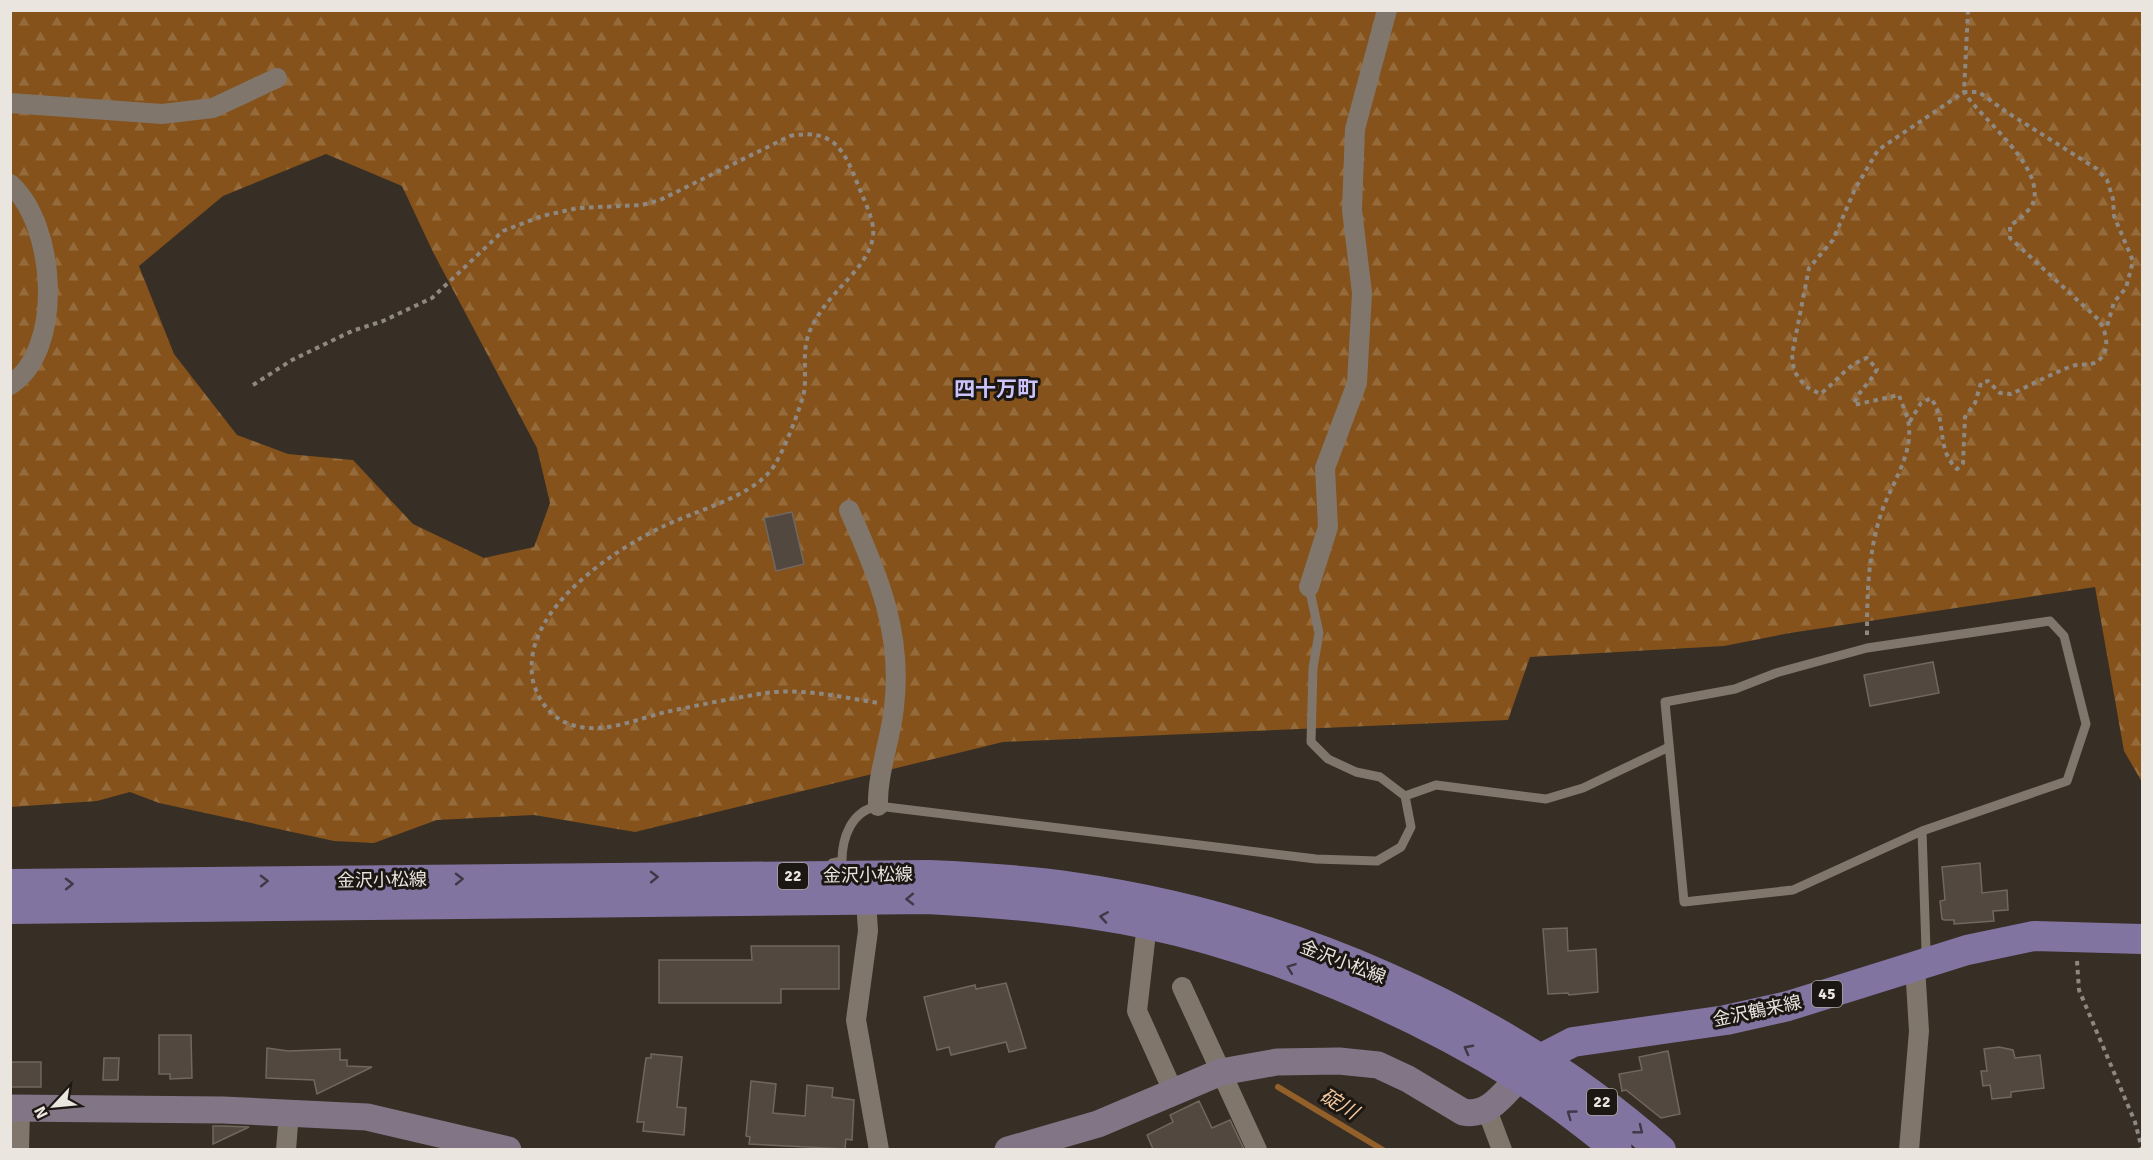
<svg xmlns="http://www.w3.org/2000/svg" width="2153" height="1160" viewBox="0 0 2153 1160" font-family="Signika,'Noto Sans JP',sans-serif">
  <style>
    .forest { fill: url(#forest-firs); fill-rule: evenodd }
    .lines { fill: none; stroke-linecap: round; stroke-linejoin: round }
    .stream { stroke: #93602a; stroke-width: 6 }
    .building { fill: #53483f; stroke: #72675d; stroke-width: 1.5 }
    .path { stroke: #8f8880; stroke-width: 4; stroke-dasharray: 4.5 4.5; stroke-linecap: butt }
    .lane { stroke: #81766c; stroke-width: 9 }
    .street { stroke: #81766c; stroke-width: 20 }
    .secondary { stroke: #827586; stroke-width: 27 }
    .primary { stroke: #8274a1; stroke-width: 30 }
    .oneway { stroke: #3f3845 }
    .labels { text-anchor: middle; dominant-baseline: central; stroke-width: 6; stroke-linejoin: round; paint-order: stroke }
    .shield { fill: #1b1713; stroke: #ada7a2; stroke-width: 1.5 }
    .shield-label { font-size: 16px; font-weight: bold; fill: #ebe5df }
    .street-label { font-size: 18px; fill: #ebe5df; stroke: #1b1713 }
    .water-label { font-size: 20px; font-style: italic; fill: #f4c79d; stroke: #1b1713 }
    .quarter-label { font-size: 21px; font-weight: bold; fill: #cdc4fe; stroke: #1b1713 }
  </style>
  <defs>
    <pattern id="forest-firs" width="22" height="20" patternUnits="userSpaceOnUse" patternTransform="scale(1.5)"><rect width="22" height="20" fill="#84521a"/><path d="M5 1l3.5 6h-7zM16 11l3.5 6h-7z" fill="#966b3b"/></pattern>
  </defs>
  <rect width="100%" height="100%" fill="#372e25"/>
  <path class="forest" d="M11 11H2142V782L2124 751 2095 587 1790 633 1724 646 1530 657 1508 720 1003 742 635 832 534 815 437 820 374 843 334 841 159 803 130 792 97 801 11 807ZM326 154 402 186 433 252 537 448 550 503 534 547 484 558 413 524 353 460 288 454 237 435 174 354 139 266 223 196Z"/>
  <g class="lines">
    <path class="stream" d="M1278 1087 1383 1150"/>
  </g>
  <path class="building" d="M792 512 804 564 776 571 764 518Z
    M1933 662 1939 693 1870 706 1864 675Z
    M1980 863 1982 893 2007 890 2008 910 1993 911 1994 921 1954 924V920H1944L1942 919 1940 901 1945 900 1942 867Z
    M1567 928 1568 951 1596 949 1598 992 1569 995 1568 993 1548 994 1543 929Z
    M751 946H839V989H781V1003H659V960H752Z
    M1006 983 1026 1048 1009 1052 1006 1042 951 1055 949 1047 937 1050 924 997 975 985 976 989Z
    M159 1035H191L192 1078 170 1079V1074H159Z
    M1999 1047 2013 1050 2015 1058 2040 1055 2044 1088 2011 1092V1097L1992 1099 1990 1085 1983 1086 1981 1071H1987L1984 1049Z
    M267 1048 288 1051 340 1049V1060H347V1066L372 1067 317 1094 314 1080 266 1078Z
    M1668 1051 1680 1114 1661 1118 1626 1090 1622 1091 1619 1074 1642 1070 1639 1057Z
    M651 1054 682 1057 677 1107 686 1108 684 1135 643 1131 644 1122H637L646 1058H651Z
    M104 1058H119L118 1080H103Z
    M10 1062H41V1087H10Z
    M751 1081 776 1084 773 1113 805 1116 807 1085 833 1088 832 1097 854 1100 852 1140 846 1139 845 1149 749 1144 750 1137 746 1136Z
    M1199 1101 1212 1128 1230 1120 1244 1149H1153L1147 1135 1173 1122 1170 1115Z
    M213 1126H223L249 1127 213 1144Z"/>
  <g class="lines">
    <path class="path" d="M1968 10 1964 92H1979L2005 111 2097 169 2107 180 2113 199 2114 216 2133 261 2126 288 2114 302 2106 330
      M253 385 292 360 352 331 383 321 432 298 503 231 542 216 578 208 642 205 660 200 790 136C833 128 844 149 858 185 863 197 869 210 872 222 879 249 855 271 839 289 827 302 813 320 808 336 802 355 807 374 804 392 801 407 781 459 771 470 749 498 694 511 662 527 610 552 519 613 533 681 538 701 552 719 572 725 602 735 637 719 666 712 699 705 733 698 766 693 803 688 841 697 878 703
      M1867 635C1867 596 1868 555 1880 517 1889 487 1912 459 1909 426 1908 416 1902 405 1899 395L1854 405C1858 390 1870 384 1877 369L1867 358C1846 365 1837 382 1820 394L1805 386 1794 371 1792 355 1809 268 1833 240 1855 189 1878 150 1964 92C1981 119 2046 167 2033 203 2030 211 2018 220 2010 226V238L2099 320C2106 332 2111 349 2099 360 2092 367 2081 363 2072 366 2051 374 2031 385 2011 394L2000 393 1988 381 1981 383 1975 403 1965 417 1963 463 1957 469C1935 448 1948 423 1931 398L1921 403 1909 423
      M2077 961 2079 990 2135 1122 2142 1149"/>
    <path class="lane" d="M1405 796 1436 785 1546 799 1583 788 1669 747
      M832 863 842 861C842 838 851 811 878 806L1316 859 1377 861 1401 847 1411 827 1405 796 1380 777 1356 772 1328 759 1311 742 1313 668 1319 633 1309 587
      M1921 956 1926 949 1922 831 2067 781 2086 724 2064 636 2050 621 1867 648 1776 673 1735 689 1665 702 1684 902 1793 890 1922 831"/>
    <path class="street" d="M10 103 162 114 213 108 277 78
      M10 184C56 224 65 350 10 385
      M849 510C878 574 903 634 894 707 891 739 877 773 878 806
      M1309 587 1328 527 1325 468 1357 383 1362 293 1352 210 1355 129 1387 10
      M866 900 868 931 856 1020 879 1150
      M1147 924 1137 1011 1173 1091
      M1182 987 1257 1150
      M1487 1110 1502 1150
      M19 1150 20 1108
      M286 1150 289 1112
      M1909 1150 1919 1031 1915 966"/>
    <path class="secondary" d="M10 1108 223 1110 367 1117 508 1150
      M1008 1150 1098 1124 1221 1072 1277 1062 1339 1061 1378 1065 1408 1079 1463 1112C1489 1117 1503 1094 1519 1078"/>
    <path class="primary" d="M10 884 929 875C977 877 1025 880 1073 887 1283 917 1502 1009 1661 1150
      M10 909 927 899C1001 903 1075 909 1147 924 1271 950 1411 1011 1518 1077 1553 1099 1585 1124 1617 1150
      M1528 1070 1540 1059 1573 1042 1726 1020 1788 1006 1967 950 2034 936 2142 939"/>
  </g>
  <defs><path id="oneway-chevron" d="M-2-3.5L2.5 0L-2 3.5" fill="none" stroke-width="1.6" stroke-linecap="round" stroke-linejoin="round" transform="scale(1.5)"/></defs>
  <g class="oneway">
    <use href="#oneway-chevron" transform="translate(654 877) rotate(-1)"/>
    <use href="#oneway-chevron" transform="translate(459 879) rotate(-1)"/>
    <use href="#oneway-chevron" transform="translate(264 881) rotate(-1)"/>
    <use href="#oneway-chevron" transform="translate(69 884) rotate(-1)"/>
    <use href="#oneway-chevron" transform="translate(910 899) rotate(179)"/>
    <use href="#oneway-chevron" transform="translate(1104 917) rotate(-171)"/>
    <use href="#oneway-chevron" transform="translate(1291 968) rotate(-159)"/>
    <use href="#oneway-chevron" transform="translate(1468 1049) rotate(-152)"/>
    <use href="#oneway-chevron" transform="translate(1571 1114) rotate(-144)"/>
    <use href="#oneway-chevron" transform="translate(1639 1130) rotate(39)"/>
  </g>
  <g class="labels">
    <g class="shield">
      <rect x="778" y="863" width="30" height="26" rx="4.5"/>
      <rect x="1812" y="981" width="30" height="26" rx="4.5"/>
      <rect x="1587" y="1089" width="30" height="26" rx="4.5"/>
    </g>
    <g class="shield-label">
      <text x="793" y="876">22</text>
      <text x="1827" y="994">45</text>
      <text x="1602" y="1102">22</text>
    </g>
    <g class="street-label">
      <text transform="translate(868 875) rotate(-1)">金沢小松線</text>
      <text transform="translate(382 880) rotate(-1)">金沢小松線</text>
      <text transform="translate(1343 962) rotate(21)">金沢小松線</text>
      <text transform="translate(1757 1011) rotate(-12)">金沢鶴来線</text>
    </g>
    <g class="water-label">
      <text transform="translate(1339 1104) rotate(31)">碇川</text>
    </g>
    <g class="quarter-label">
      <text x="996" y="389">四十万町</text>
    </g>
  </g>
  <rect width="2153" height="1160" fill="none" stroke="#ebe5df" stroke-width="24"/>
  <g transform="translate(54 1106) rotate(244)" stroke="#1b1713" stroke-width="4.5" paint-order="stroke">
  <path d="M0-4.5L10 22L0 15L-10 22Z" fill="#ebe5df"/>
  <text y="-9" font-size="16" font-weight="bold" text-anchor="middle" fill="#ebe5df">N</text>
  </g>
</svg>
